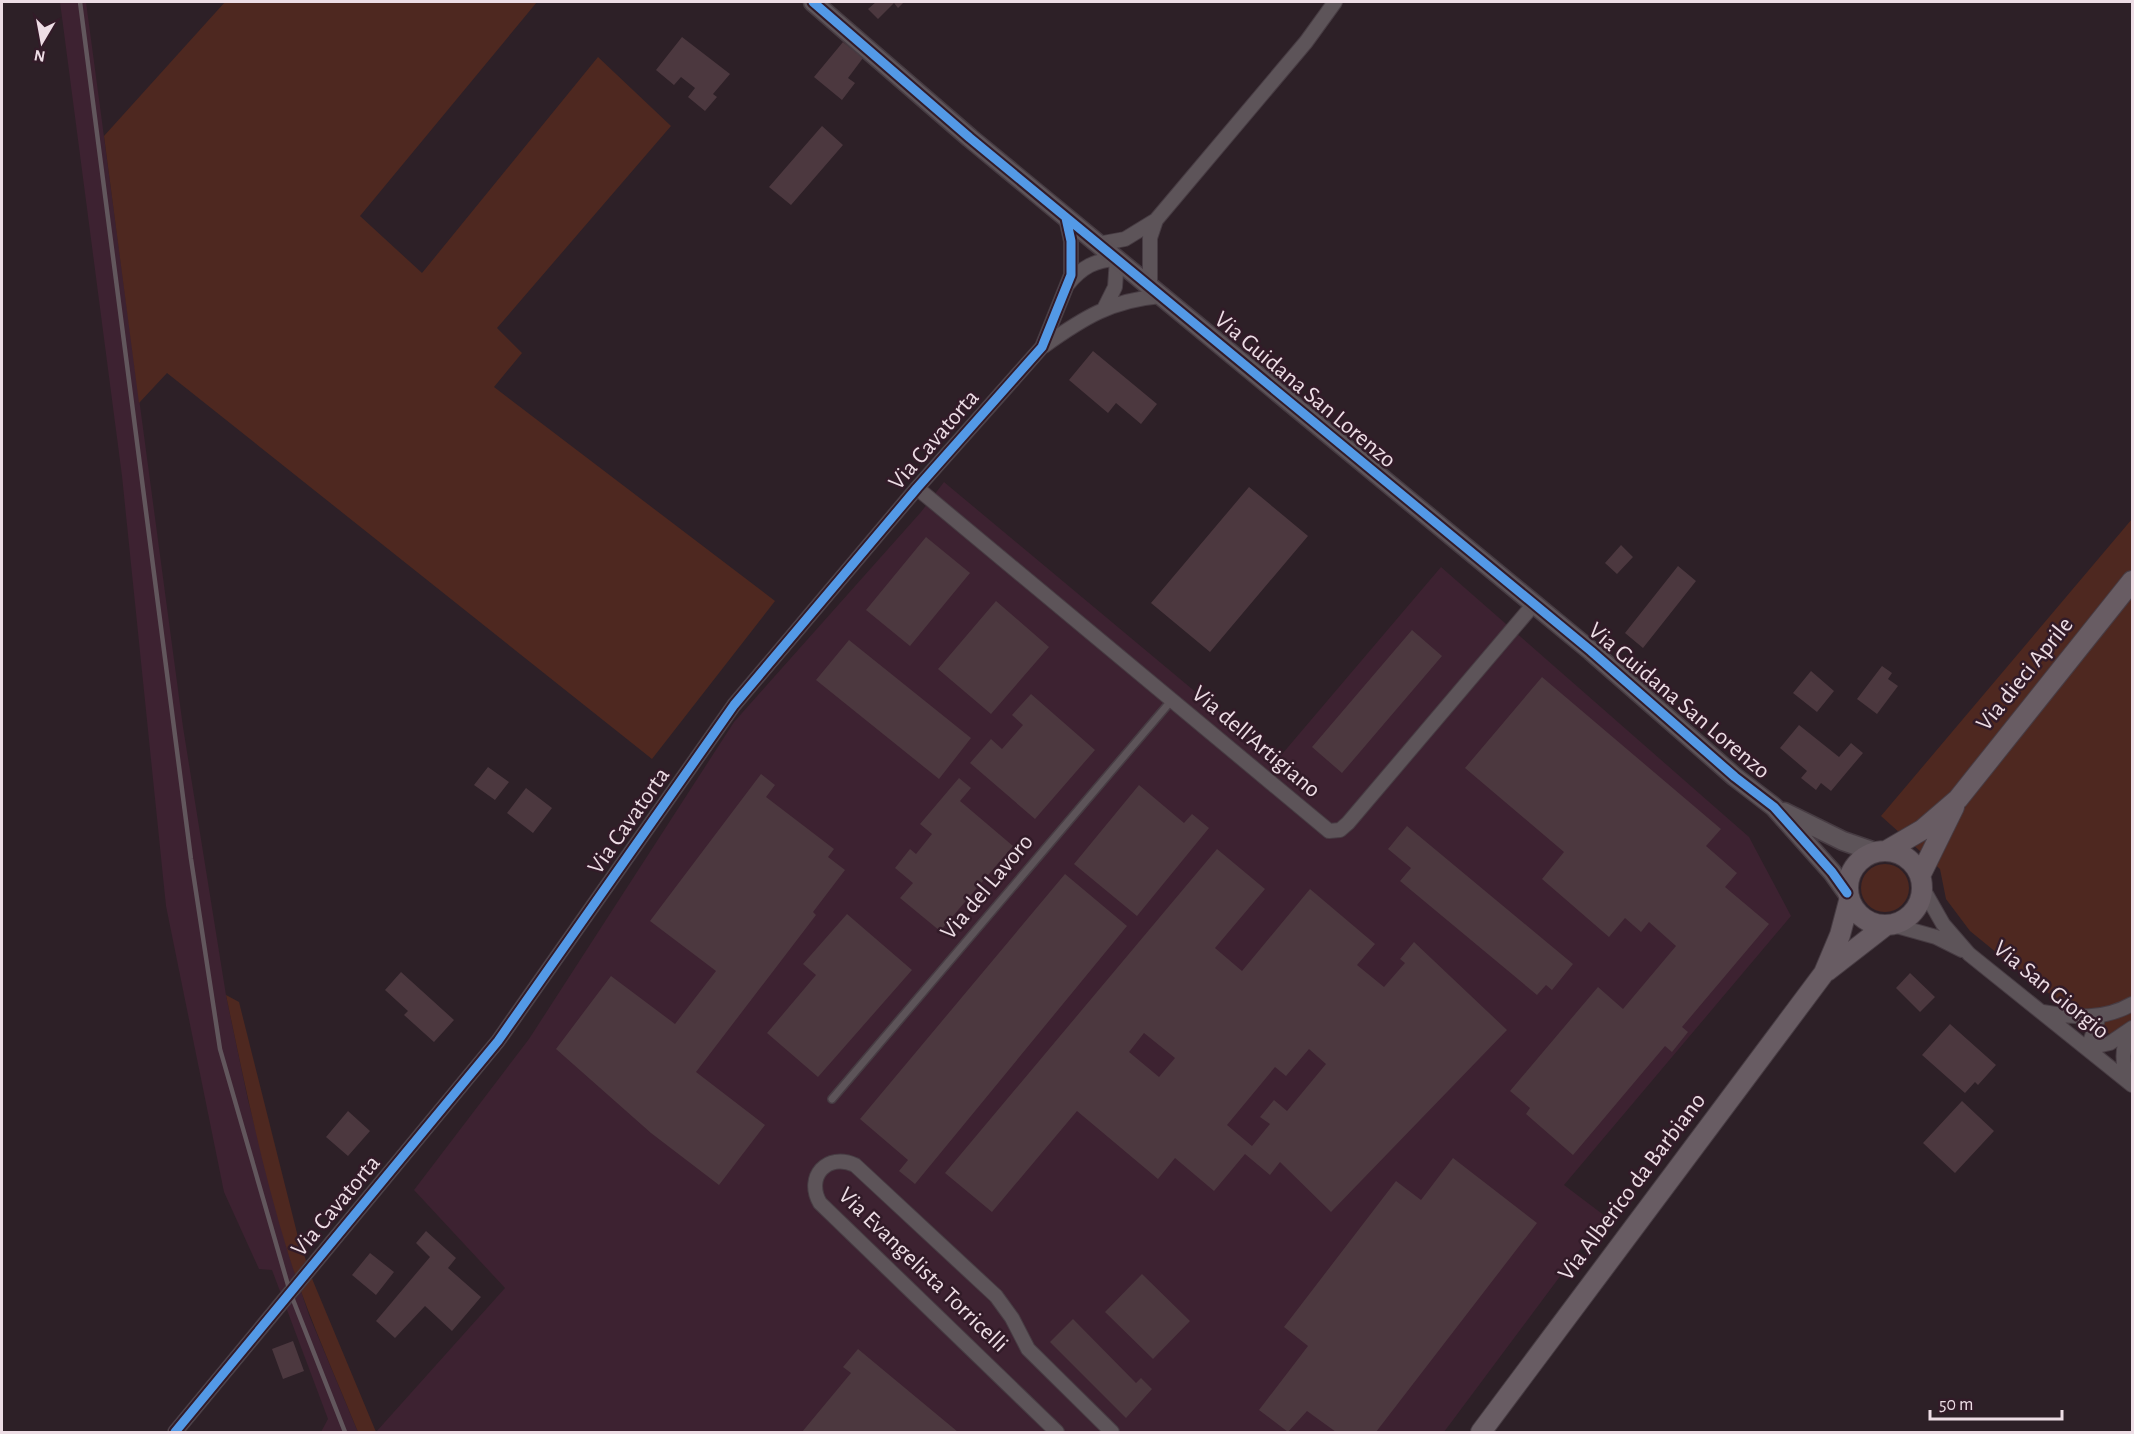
<svg xmlns="http://www.w3.org/2000/svg" width="2134" height="1434" viewBox="0 0 2134 1434" font-family="'Alegreya Sans',sans-serif">
  <style>
    .built { fill: #3d2231 }
    .green { fill: #4e2820 }
    .building { fill: #4c383f; fill-rule: evenodd }
    .lines { fill: none; stroke-linecap: round; stroke-linejoin: round }
    .service-casing { stroke: #473c43; stroke-width: 10 }
    .minor-casing { stroke: #473c43; stroke-width: 16 }
    .tertiary-casing { stroke: #473c43; stroke-width: 21 }
    .secondary-casing { stroke: #473c43; stroke-width: 22 }
    .service { stroke: #5d5459; stroke-width: 7 }
    .minor { stroke: #5d5459; stroke-width: 14 }
    .tertiary { stroke: #5d5459; stroke-width: 18 }
    .secondary { stroke: #685c63; stroke-width: 20 }
    .rail { stroke: #62575d; stroke-width: 4.5 }
    .cycleway-casing { stroke: #321b28; stroke-width: 13 }
    .cycleway { stroke: #5399e6; stroke-width: 9 }
    .labels { text-anchor: middle; dominant-baseline: central; stroke-width: 5; stroke-linejoin: round; paint-order: stroke }
    .street-label { font-size: 24px; fill: #eddde5; stroke: #321b28 }
  </style>
  <rect width="100%" height="100%" fill="#2d2027"/>
  <path class="built" d="M60 2H86L183 727 226 995 248 1100 288 1252 309 1315 358 1432H321L328 1419 272 1270 259 1269 224 1192 166 906 122 476Z
    M944 482 1277 760 1441 567 1749 837 1791 916 1564 1185 1605 1216 1444 1432H376L505 1288 414 1190 529 1039 734 722 921 512Z"/>
  <path class="green" d="M225 2H537L360 216 422 273 598 57 671 126 497 328 522 353 494 387 775 601 652 759 167 373 139 403 104 136Z
    M2132 519V1049L2035 984 1970 931 1946 899 1940 869 1881 816Z
    M1861 888a24 24 0 1 1 48 0a24 24 0 1 1-48 0Z
    M226 995 239 1002 298 1237 313 1281 376 1432H358C334 1373 307 1314 288 1253 262 1169 244 1081 226 995Z"/>
  <path class="building" d="M876 2H904L898 8 894 3 878 19 868 9Z
    M682 37 730 74 713 94 717 97 705 111 688 97 695 88 681 77 674 85 656 70Z
    M843 42 863 58 848 78 855 83 842 100 814 77Z
    M822 126 843 145 791 205 769 187Z
    M1093 351 1157 404 1141 424 1116 403 1108 413 1069 380Z
    M1249 487 1308 536 1210 652 1151 603Z
    M926 537 970 573 910 646 866 610Z
    M1621 545 1633 557 1617 574 1605 563Z
    M1678 566 1696 581 1643 648 1625 633Z
    M996 601 1049 647 991 714 938 669Z
    M1412 630 1442 656 1342 773 1312 747Z
    M849 640 971 738 939 779 816 680Z
    M1882 666 1892 673 1888 679 1898 686 1877 714 1857 699Z
    M1811 671 1834 691 1817 712 1793 693Z
    M1542 677 1721 829 1706 846 1737 873 1725 887 1769 924 1682 1027 1688 1032 1672 1052 1665 1046 1573 1155 1526 1114 1530 1108 1510 1091 1598 987 1623 1009 1676 946 1649 922 1641 932 1625 918 1609 937 1542 879 1564 852 1465 768Z
    M1031 694 1095 750 1035 819 970 763 991 739 1002 749 1023 725 1012 715Z
    M1799 725 1839 757 1851 743 1863 753 1831 791 1821 783 1816 790 1801 778 1807 771 1780 748Z
    M488 767 509 782 495 800 474 785Z
    M761 774 775 785 766 797 834 849 828 857 845 870 813 912 816 915 696 1072 765 1125 719 1185 651 1133 556 1049 611 976 675 1024 716 971 650 921Z
    M959 778 971 788 960 801 1013 846 940 931 900 898 913 883 895 868 910 849 916 854 932 834 920 824Z
    M1139 785 1184 823 1192 814 1209 828 1137 916 1074 864Z
    M526 788 552 808 533 833 507 813Z
    M1407 826 1573 964 1552 990 1546 985 1537 995 1400 881 1411 868 1388 849Z
    M1217 849 1265 889 1215 948 1242 971 1310 889 1375 944 1357 965 1384 987 1405 963 1400 959 1414 942 1507 1030 1331 1212 1280 1162 1270 1175 1245 1154 1214 1191 1175 1158 1158 1179 1077 1111 992 1212 945 1173ZM1144 1033 1175 1058 1159 1077 1129 1052ZM1309 1049 1326 1064 1287 1111 1274 1100 1260 1117 1270 1124 1252 1146 1227 1125 1275 1067 1286 1076Z
    M1065 874 1127 926 915 1184 899 1171 908 1160 860 1119Z
    M847 914 912 970 818 1077 767 1033 816 975 803 964Z
    M401 972 454 1020 434 1042 404 1015 408 1011 385 990Z
    M1910 973 1935 997 1920 1012 1896 988Z
    M1950 1024 1996 1065 1978 1085 1975 1082 1965 1093 1922 1055Z
    M1962 1101 1994 1131 1955 1173 1923 1143Z
    M348 1111 370 1131 348 1156 326 1137Z
    M1453 1158 1537 1223 1376 1432H1336L1307 1411 1288 1432 1259 1410 1308 1346 1284 1327 1396 1181 1421 1200Z
    M426 1231 456 1258 448 1268 481 1297 452 1331 425 1306 395 1338 376 1321 430 1257 416 1243Z
    M370 1253 394 1272 376 1295 352 1275Z
    M1142 1274 1190 1321 1153 1359 1105 1312Z
    M1073 1319 1136 1383 1141 1378 1152 1389 1126 1418 1050 1342Z
    M293 1341 304 1371 283 1379 272 1349Z
    M858 1349 958 1432H802L851 1373 843 1367Z"/>
  <g class="lines">
    <g class="service-casing">
      <path id="service" d="M832 1099 1171 701"/>
    </g>
    <g class="minor-casing">
      <path id="minor" d="M1098 244 1125 239 1156 220 1306 42 1335 2
        M1068 284C1082 267 1095 260 1117 259L1115 287 1105 307
        M1150 287V238L1156 220
        M1044 346C1083 318 1112 300 1161 296
        M917 488 1329 831 1340 830 1348 823 1534 604
        M1922 887 1943 924 1969 954 2132 1085
        M1893 925 1936 937 1962 950
        M2044 1012C2075 1018 2104 1020 2132 1004
        M2099 1016 2088 1048 2110 1043 2132 1028
        M2129 1082C2122 1064 2121 1049 2130 1031
        M175 1432 498 1041 734 705 917 488 1042 347 1071 275V241L1066 218
        M1057 1432 820 1203C805 1177 827 1152 855 1165L996 1296 1012 1318 1028 1349 1112 1432"/>
    </g>
    <g class="tertiary-casing">
      <path id="tertiary" d="M813 2 970 138 1591 651 1735 777 1774 807 1832 872 1847 893
        M1784 812 1843 841 1875 852"/>
    </g>
    <g class="secondary-casing">
      <path id="secondary" d="M1848 888a37 37 0 1 1 74 0a37 37 0 1 1-74 0Z
        M1886 851 1922 830 1958 799 2132 581
        M1920 876 1954 807
        M1827 971 1885 926
        M1481 1432 1824 973 1840 935 1849 901"/>
    </g>
    <use href="#service" class="service"/>
    <use href="#minor" class="minor"/>
    <use href="#tertiary" class="tertiary"/>
    <use href="#secondary" class="secondary"/>
    <path class="rail" d="M80 2 191 859 220 1049 290 1292 345 1432"/>
    <g class="cycleway-casing">
      <path id="cycleway" d="M813 2 970 138 1591 651 1735 777 1774 807 1832 872 1847 893
        M175 1432 498 1041 734 705 917 488 1042 347 1071 275V241L1066 218"/>
    </g>
    <use href="#cycleway" class="cycleway"/>
  </g>
  <g class="labels">
    <g class="street-label">
      <text transform="translate(1305 390) rotate(40)">Via Guidana San Lorenzo</text>
      <text transform="translate(934 440) rotate(-49)">Via Cavatorta</text>
      <text transform="translate(2025 674) rotate(-51)">Via dieci Aprile</text>
      <text transform="translate(1679 701) rotate(40)">Via Guidana San Lorenzo</text>
      <text transform="translate(1256 742) rotate(40)">Via dell'Artigiano</text>
      <text transform="translate(629 821) rotate(-55)">Via Cavatorta</text>
      <text transform="translate(987 887) rotate(-50)">Via del Lavoro</text>
      <text transform="translate(2051 990) rotate(39)">Via San Giorgio</text>
      <text transform="translate(1632 1187) rotate(-53)">Via Alberico da Barbiano</text>
      <text transform="translate(336 1206) rotate(-50)">Via Cavatorta</text>
      <text transform="translate(923 1270) rotate(44)">Via Evangelista Torricelli</text>
    </g>
  </g>
  <rect width="2134" height="1434" fill="none" stroke="#eddde5" stroke-width="6"/>
  <g transform="translate(42 42) rotate(190)" stroke="#321b28" stroke-width="4.5" paint-order="stroke">
  <path d="M0-4.5L10 22L0 15L-10 22Z" fill="#eddde5"/>
  <text y="-9" font-size="16" font-weight="bold" text-anchor="middle" fill="#eddde5">N</text>
  </g>
  <path d="M1930 1410v9h132v-9" fill="none" stroke="#eddde5" stroke-width="3"/>
  <text x="1939" y="1410" font-size="18" fill="#eddde5" stroke="#321b28" stroke-width="4.5" paint-order="stroke">50 m</text>
</svg>
